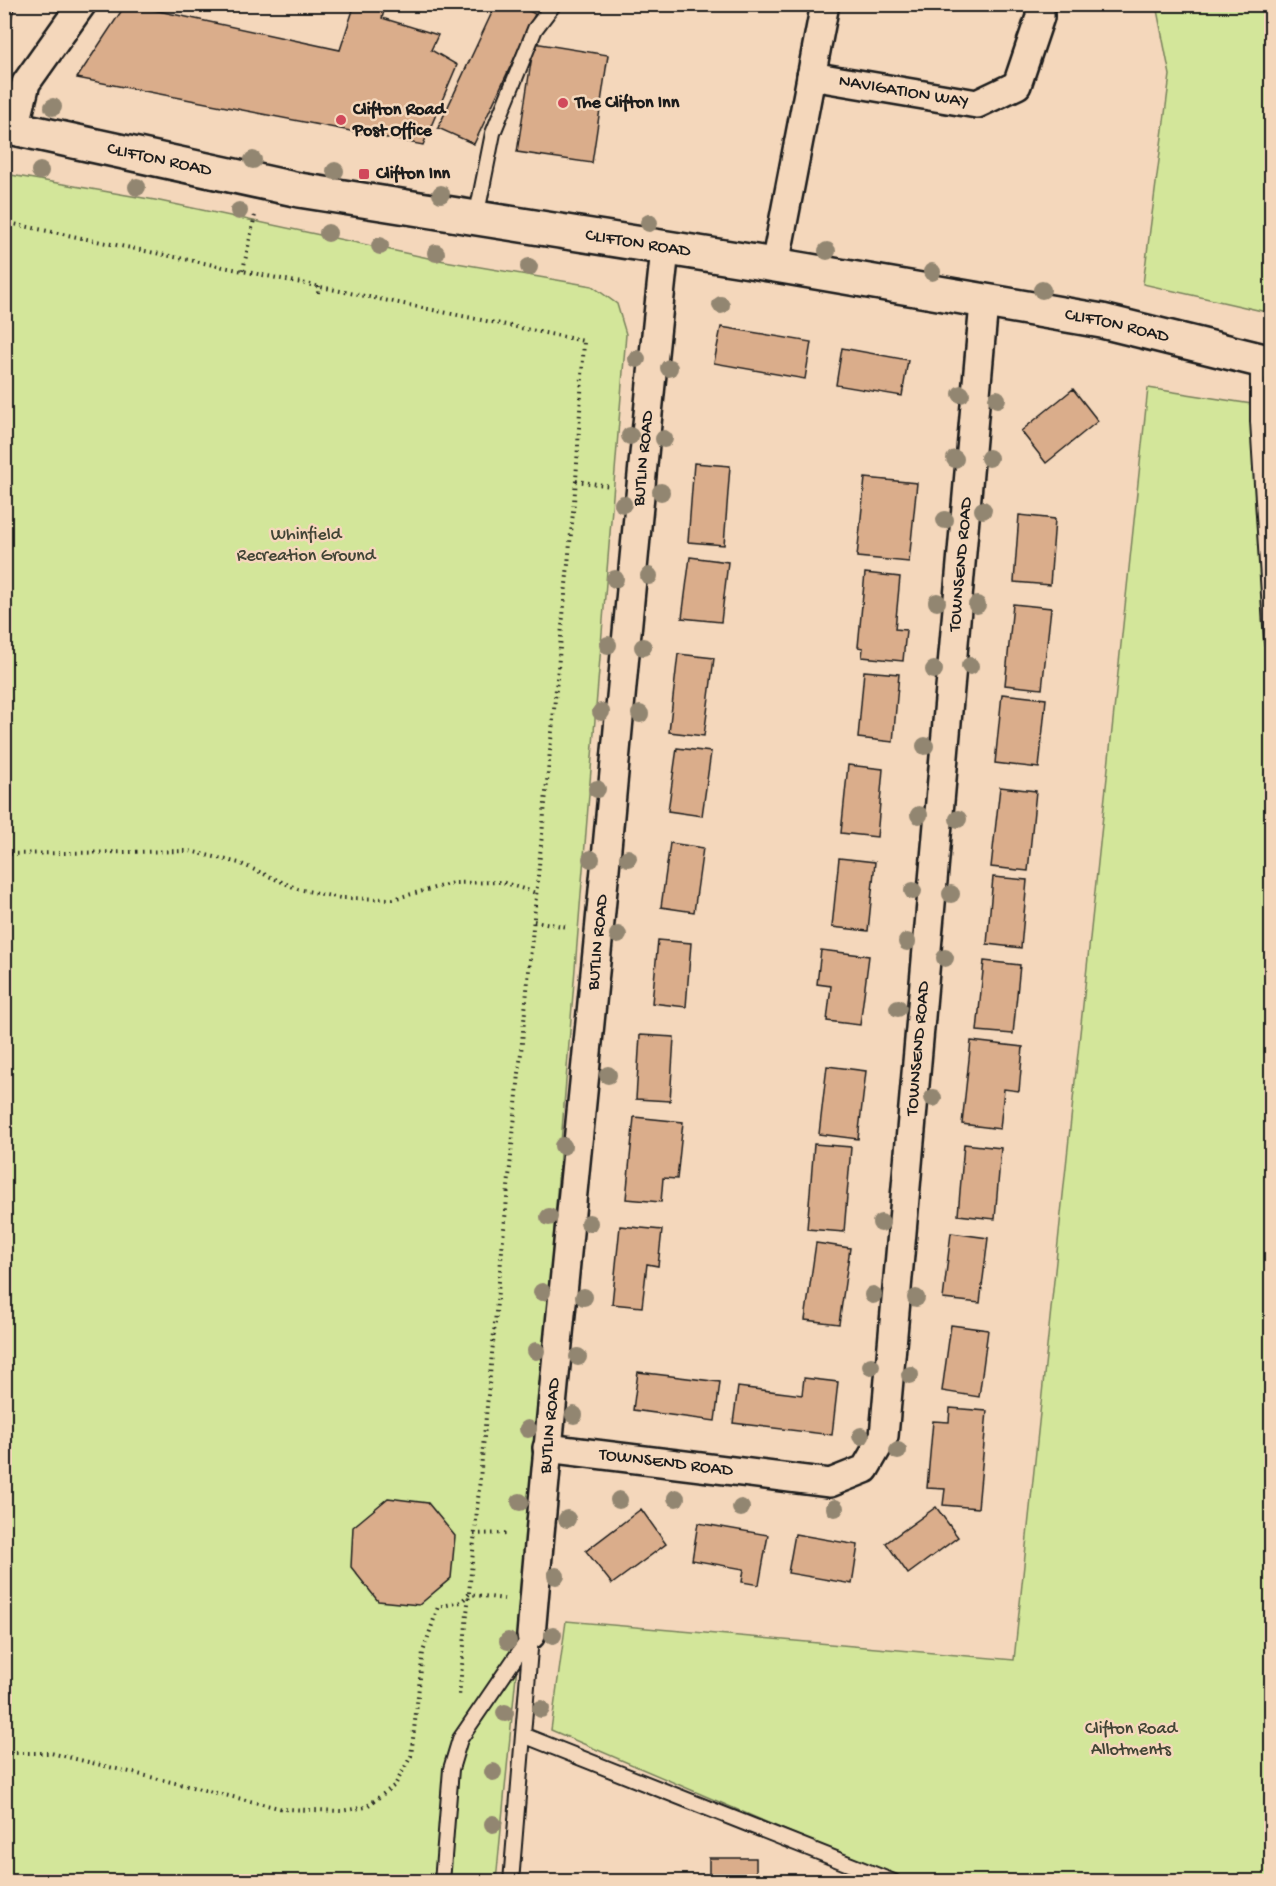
<svg xmlns="http://www.w3.org/2000/svg" width="1276" height="1886" viewBox="0 0 1276 1886" font-family="'Gochi Hand',sans-serif">
  <style>
    .green { fill: #d3e69a; stroke: #78815b; stroke-width: 1.5 }
    .building { fill: #daad8b; stroke: #1c1c1c; stroke-width: 1.5 }
    .lines { fill: none; stroke-linecap: round; stroke-linejoin: round }
    .service-casing { stroke: #1c1c1c; stroke-width: 18 }
    .minor-casing { stroke: #1c1c1c; stroke-width: 32 }
    .tertiary-casing { stroke: #1c1c1c; stroke-width: 38 }
    .path { stroke: #1c1c1c; stroke-width: 4; stroke-dasharray: 1.5 4.5; stroke-linecap: butt }
    .service { stroke: #f4d7bb; stroke-width: 14 }
    .minor { stroke: #f4d7bb; stroke-width: 27 }
    .tertiary { stroke: #f4d7bb; stroke-width: 33 }
    .tree { fill: #928671 }
    .poi-dot { fill: #d1495b; stroke: #f4d7bb; stroke-width: 2 }
    .labels { text-anchor: middle; dominant-baseline: central; stroke-width: 5; stroke-linejoin: round; paint-order: stroke }
    .street-label { font-size: 18px; fill: #1c1c1c; stroke: #f4d7bb }
    .poi-label { font-size: 18px; font-weight: bold; fill: #1c1c1c; stroke: #f4d7bb; text-anchor: start }
    .park-label { font-size: 18px; fill: #414435; stroke: #f4d7bb }
  </style>
  <rect width="100%" height="100%" fill="#f4d7bb"/>
  <filter id="ink" filterUnits="userSpaceOnUse"><feTurbulence type="fractalNoise" baseFrequency=".0167" numOctaves="2"/><feDisplacementMap in="SourceGraphic" scale="12" xChannelSelector="R" yChannelSelector="G"/><feConvolveMatrix kernelMatrix="1 2 1 2 8 2 1 2 1" color-interpolation-filters="sRGB"/></filter>
  <g filter="url(#ink)">
    <path class="green" d="M1156 5H1271V313L1143 284 1170 75Z
      M5 174 155 200 433 259 592 286 617 304 626 334 529 1541 496 1881H5Z
      M1148 388 1271 407V1881H904L551 1730 566 1621 1014 1660Z"/>
    <path class="building" d="M4 4H15L5 43H4Z
      M126 4 340 50 355 4H386L382 18 438 35 431 50 457 65 423 145 77 78Z
      M496 4H516L535 14 474 144 438 128Z
      M534 43 608 55 592 163 517 152Z
      M721 327 811 342 805 379 714 363Z
      M842 348 908 360 902 396 836 385Z
      M1073 389 1098 421 1046 463 1021 431Z
      M694 463 730 466 724 545 688 542Z
      M865 478 917 483 909 562 857 557Z
      M1019 515 1055 519 1050 585 1014 582Z
      M690 557 728 562 721 622 682 618Z
      M865 573 900 577 895 629 906 630 903 661 862 657 863 648 858 647Z
      M1013 604 1051 608 1042 689 1005 685Z
      M678 654 714 658 704 736 669 732Z
      M864 671 899 674 893 742 858 738Z
      M1002 694 1046 699 1039 768 995 763Z
      M677 748 711 752 702 816 668 811Z
      M848 765 883 769 877 837 841 833Z
      M1000 787 1036 791 1028 871 991 867Z
      M670 843 703 848 694 912 661 907Z
      M839 858 875 862 868 931 832 927Z
      M993 877 1027 880 1021 948 987 944Z
      M658 940 691 943 686 1007 652 1003Z
      M821 950 869 956 860 1025 827 1021 831 986 817 984Z
      M984 961 1020 965 1013 1034 977 1031Z
      M640 1035 674 1037 670 1101 636 1099Z
      M971 1041 1023 1047 1019 1091 1004 1089 1000 1129 962 1124Z
      M827 1066 866 1071 858 1139 819 1134Z
      M634 1117 683 1122 677 1179 663 1178 661 1202 626 1199Z
      M814 1144 851 1147 844 1232 807 1229Z
      M964 1144 1001 1148 995 1219 958 1215Z
      M620 1226 662 1230 658 1266 647 1264 642 1307 612 1304Z
      M951 1233 988 1238 980 1303 943 1299Z
      M816 1243 850 1248 839 1324 805 1320Z
      M951 1325 988 1330 979 1397 942 1391Z
      M638 1372 720 1382 715 1421 633 1410Z
      M804 1378 838 1382 832 1435 733 1423 738 1387 802 1395Z
      M950 1408 987 1411 978 1508 943 1505 945 1489 927 1488 933 1421 949 1422Z
      M388 1498 428 1503 455 1536 451 1578 419 1605 378 1601 351 1567 353 1527Z
      M936 1507 958 1537 908 1574 886 1543Z
      M641 1509 666 1544 612 1584 586 1551Z
      M698 1523 768 1535 759 1585 742 1582 744 1569 692 1560Z
      M795 1534 858 1545 852 1584 788 1573Z
      M709 1858H756V1882H709Z"/>
    <g class="lines">
      <g class="service-casing">
        <path id="service" d="M476 218 493 133 535 29 554 4
          M1258 360V421L1272 642
          M523 1735 894 1882
          M442 1882 451 1769 460 1739 531 1635
          M511 1882 531 1637"/>
      </g>
      <g class="minor-casing">
        <g id="minor">
          <path id="s1" d="M811 76 977 104 1017 85 1040 17V4"/>
          <path d="M15 128 26 83 82 4"/>
          <path d="M775 265 825 4"/>
          <path id="s2" d="M547 1448 830 1483 865 1469 884 1436 984 303"/>
          <path id="s3" d="M531 1635C551 1401 576 1166 599 932 621 704 640 477 665 250"/>
        </g>
      </g>
      <g class="tertiary-casing">
        <g id="tertiary">
          <path id="s4" d="M4 126 299 190 775 265 1102 321 1272 363"/>
        </g>
      </g>
      <path class="path" d="M4 222 584 341 576 481 459 1697
        M243 270 255 215
        M318 293 319 286
        M576 481 611 486
        M4 854 190 851 239 863 298 889 340 898 393 899 453 883 502 882 536 893
        M534 921 568 927
        M474 1534 509 1533
        M4 1753H51L283 1809 341 1811 366 1807 395 1785 411 1756 423 1652 438 1607 461 1602 469 1594 504 1599"/>
      <use href="#service" class="service"/>
      <use href="#minor" class="minor"/>
      <use href="#tertiary" class="tertiary"/>
    </g>
    <g class="tree">
      <circle cx="53" cy="107" r="9"/>
      <circle cx="253" cy="160" r="9"/>
      <circle cx="40" cy="171" r="9"/>
      <circle cx="335" cy="171" r="9"/>
      <circle cx="137" cy="187" r="9"/>
      <circle cx="441" cy="194" r="9"/>
      <circle cx="239" cy="211" r="9"/>
      <circle cx="649" cy="223" r="9"/>
      <circle cx="328" cy="233" r="9"/>
      <circle cx="380" cy="246" r="9"/>
      <circle cx="827" cy="251" r="9"/>
      <circle cx="436" cy="253" r="9"/>
      <circle cx="529" cy="267" r="9"/>
      <circle cx="932" cy="272" r="9"/>
      <circle cx="1042" cy="290" r="9"/>
      <circle cx="721" cy="305" r="9"/>
      <circle cx="637" cy="359" r="9"/>
      <circle cx="669" cy="368" r="9"/>
      <circle cx="961" cy="394" r="9"/>
      <circle cx="997" cy="399" r="9"/>
      <circle cx="630" cy="436" r="9"/>
      <circle cx="664" cy="439" r="9"/>
      <circle cx="989" cy="458" r="9"/>
      <circle cx="955" cy="459" r="9"/>
      <circle cx="661" cy="492" r="9"/>
      <circle cx="623" cy="504" r="9"/>
      <circle cx="983" cy="510" r="9"/>
      <circle cx="945" cy="520" r="9"/>
      <circle cx="649" cy="576" r="9"/>
      <circle cx="615" cy="579" r="9"/>
      <circle cx="937" cy="602" r="9"/>
      <circle cx="977" cy="605" r="9"/>
      <circle cx="608" cy="645" r="9"/>
      <circle cx="643" cy="647" r="9"/>
      <circle cx="970" cy="666" r="9"/>
      <circle cx="934" cy="670" r="9"/>
      <circle cx="601" cy="712" r="9"/>
      <circle cx="640" cy="714" r="9"/>
      <circle cx="925" cy="746" r="9"/>
      <circle cx="597" cy="789" r="9"/>
      <circle cx="919" cy="815" r="9"/>
      <circle cx="958" cy="819" r="9"/>
      <circle cx="628" cy="858" r="9"/>
      <circle cx="591" cy="859" r="9"/>
      <circle cx="913" cy="891" r="9"/>
      <circle cx="951" cy="894" r="9"/>
      <circle cx="618" cy="935" r="9"/>
      <circle cx="907" cy="942" r="9"/>
      <circle cx="945" cy="958" r="9"/>
      <circle cx="898" cy="1008" r="9"/>
      <circle cx="608" cy="1075" r="9"/>
      <circle cx="933" cy="1098" r="9"/>
      <circle cx="563" cy="1146" r="9"/>
      <circle cx="549" cy="1217" r="9"/>
      <circle cx="589" cy="1223" r="9"/>
      <circle cx="881" cy="1223" r="9"/>
      <circle cx="542" cy="1292" r="9"/>
      <circle cx="873" cy="1295" r="9"/>
      <circle cx="584" cy="1297" r="9"/>
      <circle cx="916" cy="1298" r="9"/>
      <circle cx="536" cy="1351" r="9"/>
      <circle cx="578" cy="1357" r="9"/>
      <circle cx="871" cy="1366" r="9"/>
      <circle cx="910" cy="1375" r="9"/>
      <circle cx="574" cy="1415" r="9"/>
      <circle cx="528" cy="1429" r="9"/>
      <circle cx="861" cy="1436" r="9"/>
      <circle cx="898" cy="1451" r="9"/>
      <circle cx="676" cy="1498" r="9"/>
      <circle cx="619" cy="1500" r="9"/>
      <circle cx="520" cy="1502" r="9"/>
      <circle cx="741" cy="1508" r="9"/>
      <circle cx="835" cy="1508" r="9"/>
      <circle cx="567" cy="1519" r="9"/>
      <circle cx="556" cy="1576" r="9"/>
      <circle cx="553" cy="1635" r="9"/>
      <circle cx="508" cy="1641" r="9"/>
      <circle cx="541" cy="1709" r="9"/>
      <circle cx="505" cy="1713" r="9"/>
      <circle cx="493" cy="1772" r="9"/>
      <circle cx="493" cy="1824" r="9"/>
    </g>
  </g>
  <g class="poi-dot">
    <circle cx="563" cy="103" r="6"/>
    <circle cx="341" cy="120" r="6"/>
    <rect x="358" y="168" width="12" height="12" rx="3"/>
  </g>
  <g class="labels">
    <g class="street-label">
      <text stroke="none"><textPath href="#s1" startOffset="94">NAVIGATION WAY</textPath></text>
      <text stroke="none"><textPath href="#s4" startOffset="159">CLIFTON ROAD</textPath></text>
      <text stroke="none"><textPath href="#s4" startOffset="645">CLIFTON ROAD</textPath></text>
      <text stroke="none"><textPath href="#s4" startOffset="1131">CLIFTON ROAD</textPath></text>
      <text stroke="none"><textPath href="#s3" startOffset="1182">BUTLIN ROAD</textPath></text>
      <text stroke="none"><textPath href="#s2" startOffset="1236">TOWNSEND ROAD</textPath></text>
      <text stroke="none"><textPath href="#s3" startOffset="696">BUTLIN ROAD</textPath></text>
      <text stroke="none"><textPath href="#s2" startOffset="750">TOWNSEND ROAD</textPath></text>
      <text stroke="none"><textPath href="#s3" startOffset="210">BUTLIN ROAD</textPath></text>
      <text stroke="none"><textPath href="#s2" startOffset="120">TOWNSEND ROAD</textPath></text>
    </g>
    <g class="poi-label">
      <text x="575" y="103">The Clifton Inn</text>
      <text x="353" y="110">Clifton Road<tspan x="353" dy="21">Post Office</tspan></text>
      <text x="376" y="174">Clifton Inn</text>
    </g>
    <g class="park-label">
      <text x="306" y="535">Whinfield<tspan x="306" dy="21">Recreation Ground</tspan></text>
      <text x="1131" y="1729">Clifton Road<tspan x="1131" dy="21">Allotments</tspan></text>
    </g>
  </g>
  <rect width="1276" height="1886" fill="none" stroke="#f4d7bb" stroke-width="24"/>
  <rect x="12" y="12" width="1252" height="1862" fill="none" stroke="#1c1c1c" stroke-width="2" filter="url(#ink)"/>
</svg>
